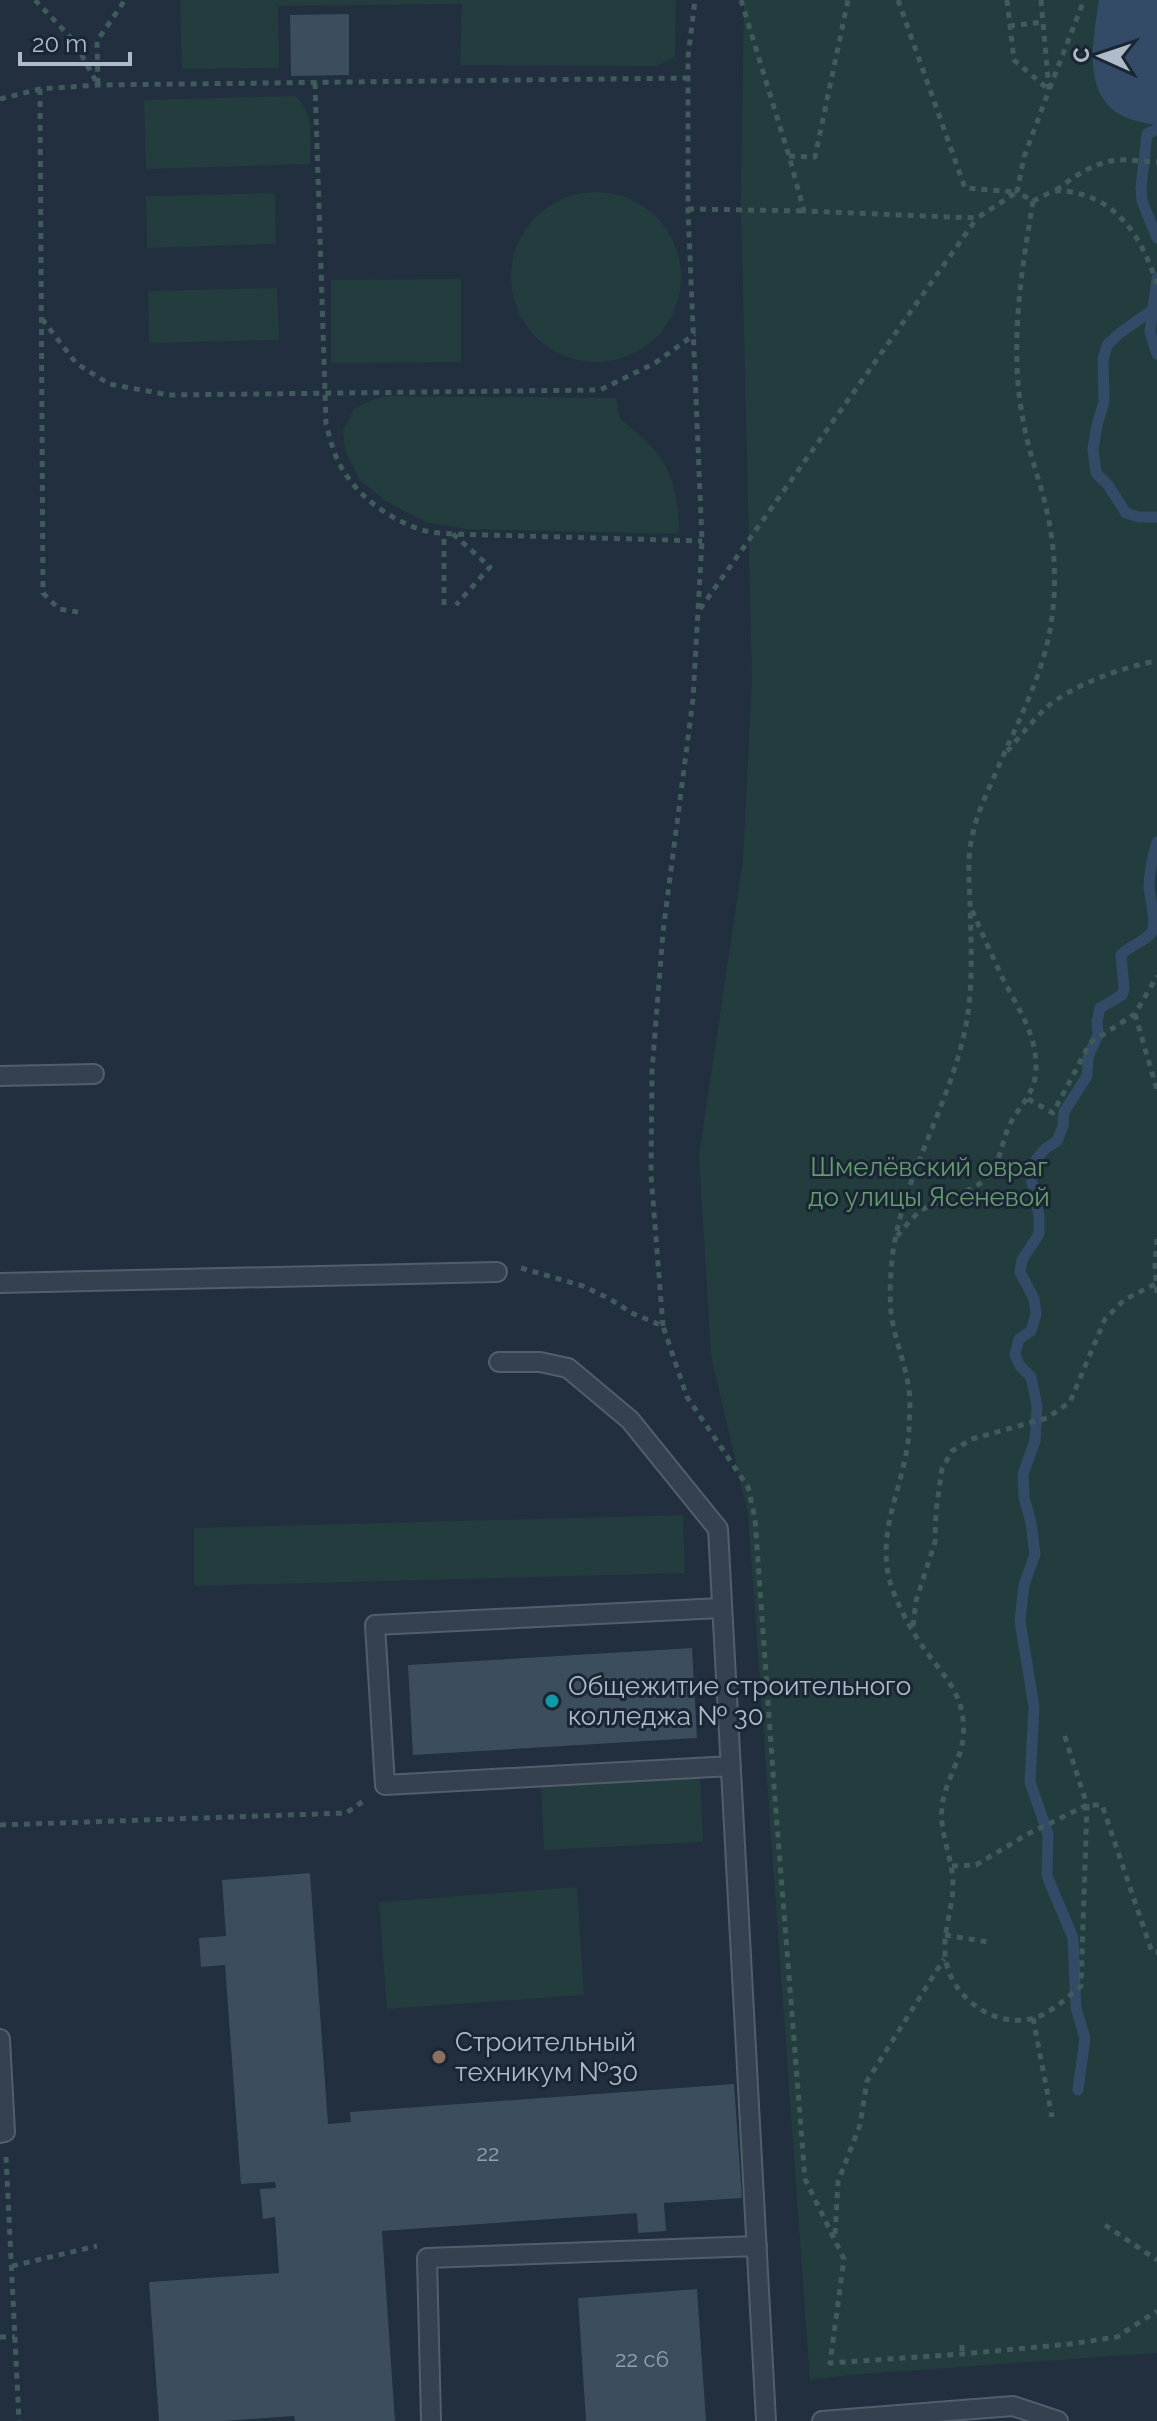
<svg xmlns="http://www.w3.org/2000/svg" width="1157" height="2421" viewBox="0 0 1157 2421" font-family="Raleway,sans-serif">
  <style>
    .green { fill: #233d3f }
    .water { fill: #334b67 }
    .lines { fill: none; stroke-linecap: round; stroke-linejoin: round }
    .stream { stroke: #334b67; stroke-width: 11 }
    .building { fill: #3c4d5e }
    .lane-casing { stroke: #535e6c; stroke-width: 22 }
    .path { stroke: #415b5c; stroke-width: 5; stroke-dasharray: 6 6; stroke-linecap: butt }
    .lane { stroke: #35414e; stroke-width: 18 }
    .culture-dot { fill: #0f9aa8; stroke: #1a2633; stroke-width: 3 }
    .education-dot { fill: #8d6e63; stroke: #1a2633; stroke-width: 3 }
    .labels { text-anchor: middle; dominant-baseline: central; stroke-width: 6; stroke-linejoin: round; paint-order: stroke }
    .number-label { font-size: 22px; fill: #93a0af }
    .park-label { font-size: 26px; fill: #659d6f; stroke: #1a2633 }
    .poi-label { font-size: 26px; fill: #b0bbca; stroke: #1a2633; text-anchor: start }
  </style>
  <rect width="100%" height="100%" fill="#212f3e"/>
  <path class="green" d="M180 0H676L675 57 657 66 460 65 462 4 278 6 279 68 182 69Z
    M744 0H1157V2353L850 2375 810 2380 748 1514 711 1356 699 1155 743 860 752 681 741 202Z
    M295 96C315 112 310 140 310 164L146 169 144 100Z
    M511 277a85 85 0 1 1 170 0a85 85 0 1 1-170 0Z
    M275 193 276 244 147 248 146 196Z
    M461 279V362L331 363V280Z
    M277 288 279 340 149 343 148 291Z
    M389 396 616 398 620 419C666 455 678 474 679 534L468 529 425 522 384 500 360 480 345 451 343 430 354 409 374 399Z
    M683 1515 685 1573 194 1586V1528Z
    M700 1774 703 1842 544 1850 541 1783Z
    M577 1887 584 1995 387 2009 379 1902Z"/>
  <path class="water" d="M1099 0H1157V125C1145 123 1132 121 1121 115 1081 93 1094 36 1099 0Z"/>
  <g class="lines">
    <path class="stream" d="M1157 129 1147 134 1141 188 1142 201 1157 238
      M1157 278 1150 332 1157 354
      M1151 311 1120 333 1107 345 1103 360 1104 402 1097 425 1093 449 1096 473 1108 485 1126 513 1139 517H1157
      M1078 2090 1085 2038 1076 2008 1073 1938 1047 1876 1048 1834 1030 1782 1034 1707 1020 1621 1024 1585 1035 1554 1031 1523 1024 1497 1023 1474 1035 1441 1037 1406 1031 1377 1020 1366 1015 1355 1019 1339 1031 1331 1036 1314 1034 1299 1020 1272 1022 1260 1039 1234V1216L1031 1178 1036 1160 1045 1149 1057 1141 1063 1126 1064 1112 1087 1076 1088 1057 1098 1035 1097 1021 1100 1008 1122 995 1124 989 1121 955C1130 945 1145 942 1152 932 1157 922 1150 899 1149 887 1149 872 1153 856 1157 842"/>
  </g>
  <path class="building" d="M349 14V75L291 76 290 15Z
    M692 1648 697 1738 413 1755 408 1665Z
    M310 1873 328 2124 351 2122 350 2112 734 2084 742 2198 664 2203 666 2231 638 2233 637 2213 382 2231 395 2421H295L294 2416 223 2421H159L149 2282 279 2273 275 2217 263 2219 260 2189 276 2188 275 2182 241 2184 225 1965 201 1967 199 1938 226 1936 222 1880Z
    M697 2289 706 2421H586L578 2298Z"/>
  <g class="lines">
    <g class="lane-casing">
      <path id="lane" d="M0 1076 94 1074
        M0 1283 497 1272
        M499 1362H540L568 1368 630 1420 718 1529 766 2421
        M721 1608 375 1625 385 1785 731 1766
        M0 2039 5 2132 0 2133
        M431 2421 427 2258 757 2246
        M822 2421 1013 2406 1058 2421"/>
    </g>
    <path class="path" d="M35 0 74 41 98 85 97 41 125 0
      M741 0 789 156 804 211 977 218 1017 192
      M898 0 965 188 1016 192
      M1007 0 1014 60 1049 90 1084 0
      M1041 0 1049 90 1024 157 1017 192 1033 201C1021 274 1009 347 1023 420 1027 443 1034 465 1041 488 1053 529 1058 574 1052 617 1045 674 1016 724 994 777 986 795 977 814 973 833 967 855 969 880 970 903 971 939 973 977 968 1013 955 1102 896 1182 891 1272 890 1285 890 1300 891 1312 894 1339 906 1364 909 1391 911 1403 909 1418 909 1431 906 1482 877 1526 889 1578 895 1602 911 1630 925 1650 947 1680 967 1697 963 1739 960 1762 945 1782 942 1806 939 1833 953 1858 953 1885 953 1908 943 1931 945 1954 948 1997 998 2033 1040 2016 1055 2009 1068 1997 1081 1986L1087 1805 1064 1734
      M1009 26 1043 22
      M315 83 326 424C329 434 331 444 335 454 349 490 385 518 422 530 431 533 443 533 453 534L702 541
      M40 89 43 593 59 609 84 613
      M0 99 40 89 98 85 688 78
      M789 156 815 157 848 0
      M1056 190C1075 176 1094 162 1119 160 1131 159 1144 162 1157 162
      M1033 201C1040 198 1049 192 1056 191 1063 190 1073 192 1080 194 1123 205 1144 244 1157 284
      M688 209 804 211
      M42 319 76 363 109 384 169 395 600 390 655 363 695 334
      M453 534 490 567 456 605
      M444 605V533
      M700 609 977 218
      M1007 751C1020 737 1032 721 1046 708 1070 686 1125 666 1157 661
      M1135 1014 1157 1090
      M1028 1099 1053 1113 1090 1043 1135 1014 1157 976
      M897 1236C904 1228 913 1216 922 1210 941 1198 966 1195 983 1181 1001 1166 1000 1146 1009 1126 1017 1109 1031 1098 1035 1078 1041 1039 1018 1009 1001 975 991 953 981 931 971 908
      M1157 1239 1155 1266 1157 1294
      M521 1268 583 1286 608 1298 634 1314 663 1326 687 1397 748 1487 755 1519 774 1786 805 2179 844 2259 830 2363 962 2354 1070 2344 1117 2337 1157 2311
      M663 1326 651 1175 652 1071 663 932 693 699 702 541 688 209V57L695 0
      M913 1626 916 1601 935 1542 936 1511 942 1469 952 1451 972 1439 1047 1418 1070 1402 1105 1319 1124 1300 1157 1283
      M0 1825 346 1813 365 1800
      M952 1866 976 1865 1026 1835 1087 1805H1102L1152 1952H1157
      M945 1935 988 1942
      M1033 2018 1052 2117
      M6 2157 19 2421
      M1105 2225 1157 2260
      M835 2234 838 2182 860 2125 867 2081 944 1959
      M12 2266 97 2246
      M0 2337H15
      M962 2345V2354"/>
    <use href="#lane" class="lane"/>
  </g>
  <circle class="culture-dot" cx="552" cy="1701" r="8"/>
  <circle class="education-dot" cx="439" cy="2057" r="8"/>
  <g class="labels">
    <g class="number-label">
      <text x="488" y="2153">22</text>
      <text x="642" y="2359">22 с6</text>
    </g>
    <g class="park-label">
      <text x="929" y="1167">Шмелёвский овраг<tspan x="929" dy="30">до улицы Ясеневой</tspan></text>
    </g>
    <g class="poi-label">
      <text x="568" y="1686">Общежитие строительного<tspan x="568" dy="30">колледжа № 30</tspan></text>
      <text x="455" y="2042">Строительный<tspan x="455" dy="30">техникум №30</tspan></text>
    </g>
  </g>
  <g transform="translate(1101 56) rotate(273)" stroke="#1a2633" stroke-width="6" paint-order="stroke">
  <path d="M0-6L14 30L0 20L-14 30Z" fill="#b0bbca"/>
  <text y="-12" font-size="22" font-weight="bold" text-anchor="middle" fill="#b0bbca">С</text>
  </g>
  <path d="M20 52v12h110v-12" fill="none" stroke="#b0bbca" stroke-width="4"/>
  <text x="32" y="52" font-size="24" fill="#b0bbca" stroke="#1a2633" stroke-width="6" paint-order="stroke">20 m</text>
</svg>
